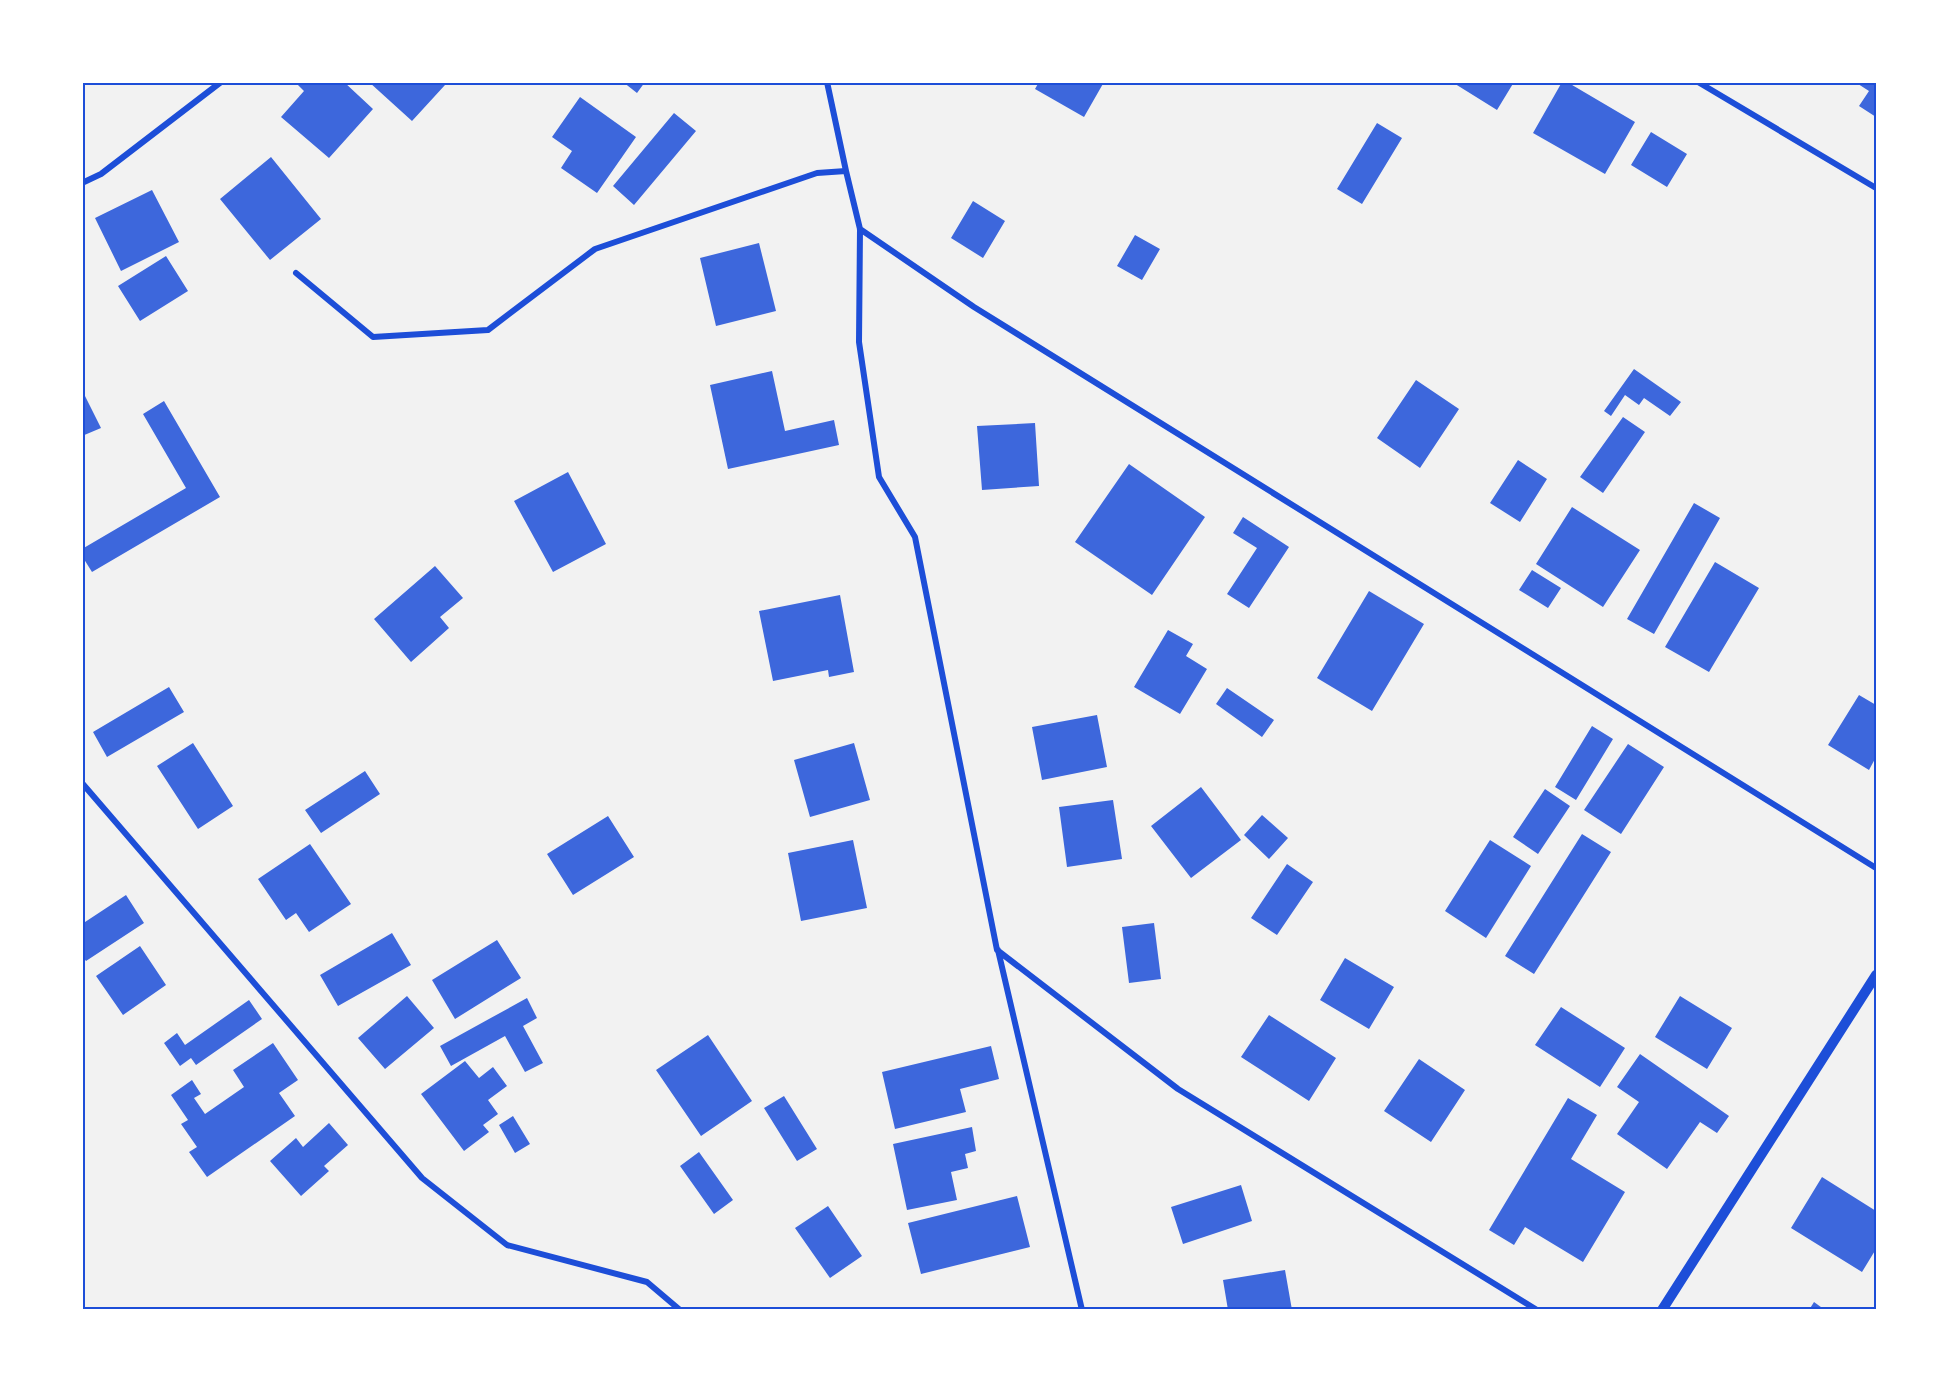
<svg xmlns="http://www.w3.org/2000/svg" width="1959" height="1392" viewBox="0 0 1959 1392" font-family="'Work Sans',sans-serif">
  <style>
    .building { fill: #3d67dc }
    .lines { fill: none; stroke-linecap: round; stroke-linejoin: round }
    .minor { stroke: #1d4ed8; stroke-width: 6 }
    .tertiary { stroke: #1d4ed8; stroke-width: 10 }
    .neatline { fill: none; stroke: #1d4ed8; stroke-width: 2 }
  </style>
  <rect width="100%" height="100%" fill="#f2f2f2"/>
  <path class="building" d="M295 82H344L373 109 329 158 281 117 304 91Z
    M369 82H442L445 85 412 121Z
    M623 82H645L637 93Z
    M1039 82H1104L1084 117 1035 89Z
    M1452 82H1514L1497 110Z
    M1562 82H1567L1635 122 1605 174 1533 133Z
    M1855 82H1876V117L1859 106 1869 91Z
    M580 97 636 137 597 193 561 168 572 151 552 137Z
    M674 113 696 131 634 205 613 186Z
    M1377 123 1402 138 1362 204 1337 189Z
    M1651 132 1687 154 1667 187 1631 165Z
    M271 157 321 219 270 260 220 199Z
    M152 190 179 242 121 271 95 218Z
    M973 201 1005 221 983 258 951 238Z
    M1135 235 1160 249 1142 280 1117 266Z
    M759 243 776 311 716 326 700 258Z
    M166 256 188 291 140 321 118 286Z
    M1634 369 1681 402 1670 416 1644 398 1639 405 1625 395 1611 416 1604 411Z
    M772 371 785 431 834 420 839 445 728 469 710 385Z
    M1416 380 1459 409 1420 468 1377 438Z
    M82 390 101 428 82 436Z
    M164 401 220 497 92 572 82 556V549L186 488 143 414Z
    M1623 417 1645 432 1603 493 1580 477Z
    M1035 423 1039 486 982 490 977 426Z
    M1518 460 1547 479 1520 522 1490 503Z
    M1129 464 1205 517 1152 595 1075 542Z
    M568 472 606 544 553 572 514 501Z
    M1694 503 1720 518 1654 634 1627 619Z
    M1572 507 1640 550 1603 607 1536 564Z
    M1243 517 1289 547 1249 608 1227 594 1257 548 1233 533Z
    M1715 562 1759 588 1709 672 1665 647Z
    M435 566 463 598 440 617 449 628 411 662 374 619Z
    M1532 570 1561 588 1548 608 1519 590Z
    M1369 591 1424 624 1372 711 1317 678Z
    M840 595 854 672 829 677 828 670 773 681 759 611Z
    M1168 630 1193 644 1186 656 1207 669 1180 714 1134 687Z
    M169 687 184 712 107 757 93 732Z
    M1227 688 1274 720 1262 737 1216 704Z
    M1859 695 1876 705V757L1869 770 1828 745Z
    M1097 715 1107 767 1042 780 1032 727Z
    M1592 726 1613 739 1576 800 1555 787Z
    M193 743 233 806 198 829 157 766Z
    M854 743 870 800 810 817 794 760Z
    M1628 744 1664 767 1621 834 1584 810Z
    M365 771 380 794 321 833 305 810Z
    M1201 787 1241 840 1191 878 1151 826Z
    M1545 789 1570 806 1538 854 1513 837Z
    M1113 800 1122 859 1067 867 1059 807Z
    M1262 815 1288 838 1269 859 1244 835Z
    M608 816 634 857 573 895 547 854Z
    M1582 834 1611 852 1534 974 1505 956Z
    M853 840 867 908 801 921 788 853Z
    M1490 840 1531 866 1486 938 1445 911Z
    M310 844 351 904 309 932 296 913 286 920 258 879Z
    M1287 864 1313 882 1277 935 1251 918Z
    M126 895 144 923 86 961 82 956V924Z
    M1154 923 1161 979 1129 983 1122 927Z
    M392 933 411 965 338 1006 320 975Z
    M497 940 521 978 455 1019 432 980Z
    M140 946 166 985 123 1015 96 976Z
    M1345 958 1394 987 1369 1029 1320 1000Z
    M407 996 434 1028 385 1069 358 1038Z
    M1680 996 1732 1028 1707 1069 1655 1037Z
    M527 998 537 1018 523 1026 543 1063 525 1072 505 1036 451 1066 440 1046Z
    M249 1000 262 1019 196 1065 191 1058 180 1066 164 1043 177 1033 185 1045Z
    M1561 1007 1625 1048 1600 1087 1535 1045Z
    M1269 1015 1336 1058 1309 1101 1241 1057Z
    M708 1035 752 1101 701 1136 656 1070Z
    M273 1043 298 1080 279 1093 295 1116 207 1177 189 1152 197 1147 181 1124 188 1120 171 1095 192 1080 201 1094 194 1098 205 1114 244 1087 233 1070Z
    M991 1046 999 1079 960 1089 966 1112 895 1129 882 1072Z
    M1640 1054 1729 1116 1717 1133 1700 1122 1667 1169 1617 1134 1639 1102 1617 1087Z
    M1419 1059 1465 1090 1431 1142 1384 1111Z
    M465 1061 479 1078 493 1067 507 1086 488 1100 498 1114 483 1125 489 1132 464 1151 421 1094Z
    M784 1096 817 1149 797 1161 764 1108Z
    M1568 1098 1597 1115 1571 1159 1625 1192 1583 1262 1525 1227 1514 1245 1489 1230Z
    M513 1116 530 1144 515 1153 499 1125Z
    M329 1123 348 1145 324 1166 329 1171 301 1196 270 1161 296 1138 303 1147Z
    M972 1127 976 1151 965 1154 968 1168 951 1172 957 1200 907 1210 893 1144Z
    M699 1152 733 1200 714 1214 680 1166Z
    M1822 1177 1876 1211V1249L1862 1272 1791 1228Z
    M1241 1185 1252 1221 1183 1244 1171 1207Z
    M1017 1196 1030 1247 921 1274 908 1223Z
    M828 1206 862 1256 830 1278 795 1228Z
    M1285 1270 1292 1310H1228L1223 1280Z
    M1814 1302 1825 1310H1809Z"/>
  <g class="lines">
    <path class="minor" d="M827 82 846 171
      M1698 82 1876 188
      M82 183 101 174 221 82
      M860 229 974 307 1876 868
      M296 273 373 337 488 330 595 249 817 173 846 171 860 229 859 342 879 477 915 537 997 950 1178 1089 1537 1310
      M82 783 422 1178 507 1245 647 1282 680 1310
      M998 950 1082 1310"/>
    <path class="tertiary" d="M1662 1310 1876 975"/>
  </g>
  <rect width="1959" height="1392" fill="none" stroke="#ffffff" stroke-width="168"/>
  <rect x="84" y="84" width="1791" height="1224" class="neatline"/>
</svg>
